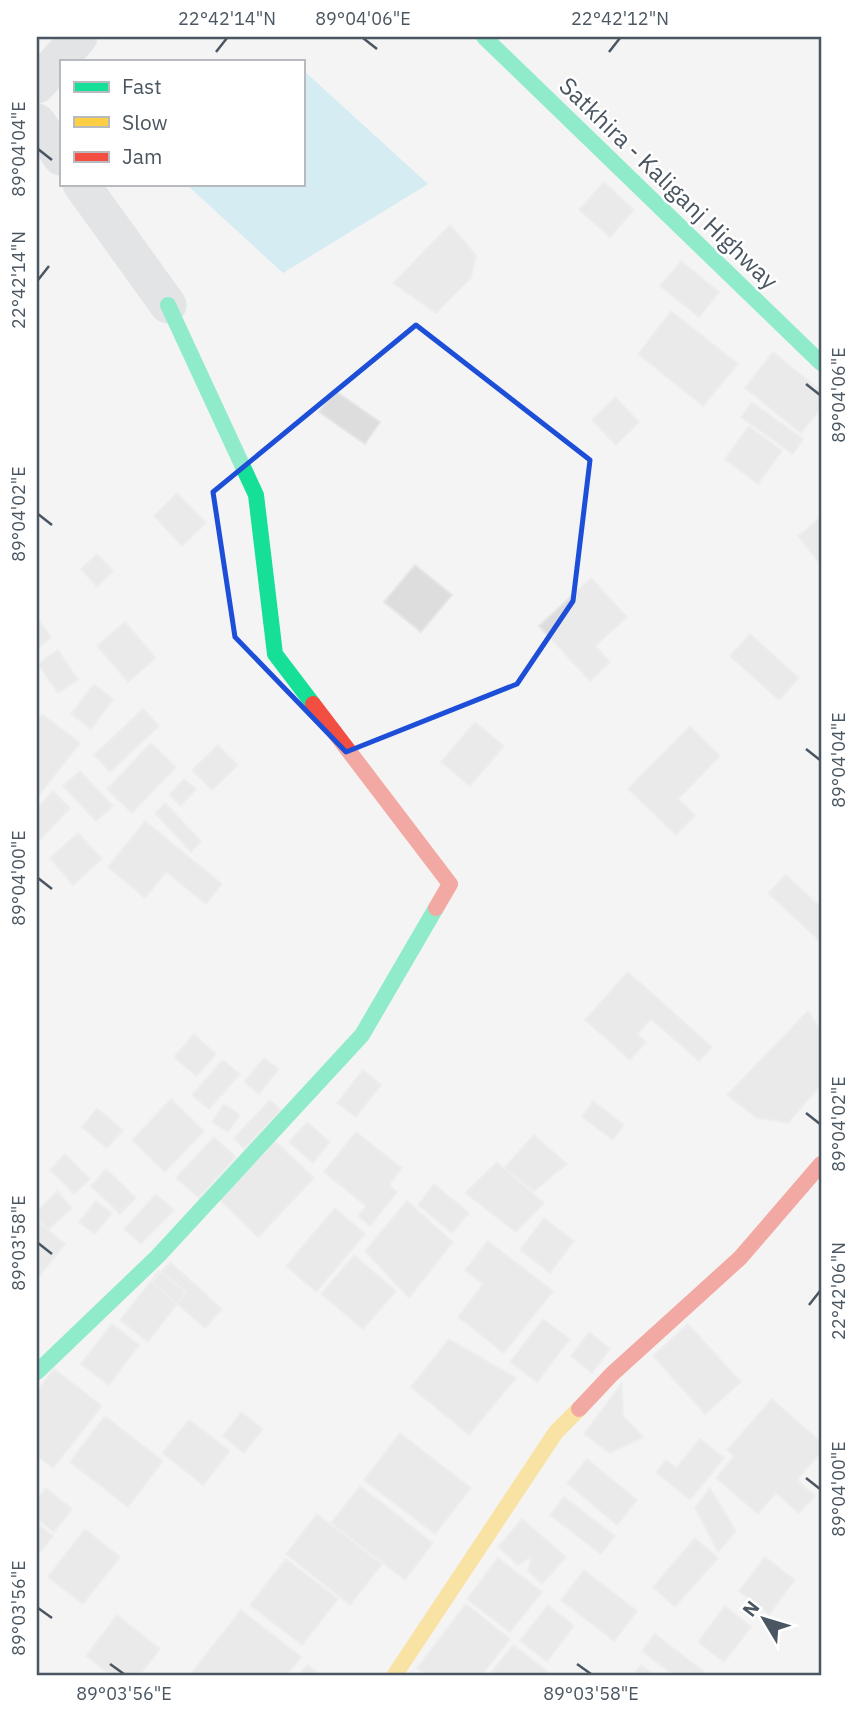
<svg xmlns="http://www.w3.org/2000/svg" width="858" height="1713" viewBox="0 0 858 1713" font-family="'IBM Plex Sans',sans-serif">
  <style>
    .water { fill: #aee2f0 }
    .building { fill: #ddddde; stroke: #e5e6e7; stroke-width: 2 }
    .lines { fill: none; stroke-linecap: round; stroke-linejoin: round }
    .street { stroke: #ced0d2; stroke-width: 37 }
    .fast { stroke: #16e098; stroke-width: 16 }
    .slow { stroke: #ffcf43; stroke-width: 16 }
    .jam { stroke: #f24e42; stroke-width: 16 }
    .marked { fill: none; stroke: #1d4ed8; stroke-width: 5; stroke-linejoin: round }
    .ticks { fill: none; stroke: #4a5661; stroke-width: 2.5 }
    .labels { text-anchor: middle; dominant-baseline: central; stroke-width: 5; stroke-linejoin: round; paint-order: stroke }
    .street-label { font-size: 24px; fill: #4a5661; stroke: #fff }
    .neatline { fill: none; stroke: #4a5661; stroke-width: 2.5 }
    .ticks-label { font-size: 18px; text-anchor: middle; fill: #4a5661 }
  </style>
  <rect width="100%" height="100%" fill="#f4f4f4"/>
  <path class="water" d="M303 70 428 184 283 273 186 184H303Z"/>
  <path class="building" d="M604 182 634 210 610 237 579 210Z
    M450 225 476 255 471 278 436 313 393 283Z
    M681 261 719 292 699 317 660 286Z
    M671 311 738 364 703 406 638 354Z
    M773 352 821 391V408L801 433 745 388Z
    M334 390 380 422 365 444 319 412Z
    M615 397 639 422 616 445 592 420Z
    M752 402 803 439 793 454 741 417Z
    M749 426 782 451 758 484 725 459Z
    M177 493 206 523 182 546 154 516Z
    M821 517V565L798 536Z
    M97 554 113 571 97 587 81 569Z
    M415 565 452 595 421 632 384 602Z
    M591 578 627 617 595 646 610 662 590 681 539 626Z
    M37 617 51 638 39 647 37 644Z
    M125 622 156 658 128 682 97 646Z
    M750 634 799 678 779 700 730 656Z
    M58 650 78 680 58 693 38 664Z
    M94 684 113 699 91 729 71 714Z
    M143 709 159 726 110 772 94 755Z
    M42 714 80 743 37 798V720Z
    M475 722 504 746 470 786 441 762Z
    M690 726 720 756 678 799 695 815 676 835 628 789Z
    M151 743 176 767 132 813 107 789Z
    M218 745 238 765 212 790 192 770Z
    M80 771 113 806 96 821 63 786Z
    M184 779 196 789 181 806 169 795Z
    M53 791 70 808 37 843V808Z
    M165 803 201 841 191 852 155 813Z
    M145 821 222 884 206 904 166 872 145 898 108 867Z
    M78 833 102 859 73 885 50 858Z
    M786 875 821 907V942L768 893Z
    M628 972 712 1047 699 1061 651 1019 637 1034 646 1042 630 1060 585 1020Z
    M808 1011 821 1031V1085L788 1123 757 1118 727 1095Z
    M194 1034 216 1054 196 1076 174 1057Z
    M264 1058 279 1069 259 1094 244 1082Z
    M223 1060 240 1074 209 1109 192 1095Z
    M363 1070 381 1085 356 1117 337 1103Z
    M171 1099 204 1131 165 1172 132 1140Z
    M270 1100 281 1110 244 1149 234 1138Z
    M593 1101 624 1125 613 1140 582 1117Z
    M224 1104 240 1115 228 1132 212 1122Z
    M97 1108 123 1130 107 1148 82 1127Z
    M307 1122 330 1142 313 1163 289 1142Z
    M356 1132 402 1168 389 1185 397 1192 370 1226 358 1216 366 1206 324 1172Z
    M534 1135 567 1164 534 1191 504 1168Z
    M214 1137 236 1157 199 1198 176 1178Z
    M275 1141 314 1178 258 1237 219 1199Z
    M65 1154 90 1179 74 1194 50 1170Z
    M497 1162 544 1203 516 1232 465 1193Z
    M106 1169 136 1198 120 1214 91 1186Z
    M434 1184 469 1213 452 1233 418 1205Z
    M57 1191 72 1208 48 1230 37 1218V1211Z
    M156 1194 174 1210 141 1244 124 1229Z
    M96 1201 112 1213 95 1234 79 1222Z
    M407 1201 453 1242 409 1298 365 1251Z
    M335 1208 365 1234 316 1292 286 1266Z
    M544 1218 574 1241 550 1273 520 1250Z
    M37 1221 65 1244 37 1279Z
    M488 1241 553 1291 504 1353 458 1317 483 1284 465 1270Z
    M354 1255 396 1291 363 1329 321 1294Z
    M170 1262 222 1309 205 1328 152 1282Z
    M159 1271 186 1292 148 1342 120 1320Z
    M543 1319 570 1339 537 1382 510 1362Z
    M112 1324 139 1345 109 1385 81 1364Z
    M688 1324 741 1382 705 1414 653 1356Z
    M589 1332 610 1349 592 1373 571 1356Z
    M449 1339 516 1378 469 1435 411 1387Z
    M54 1369 102 1406 53 1468 37 1456V1391Z
    M622 1383 623 1416 644 1437 610 1453 584 1434Z
    M772 1399 821 1442V1452L797 1480 815 1496 799 1513 776 1493 758 1514 716 1478 734 1456 727 1450Z
    M241 1412 263 1429 244 1453 223 1436Z
    M105 1416 163 1461 128 1507 70 1462Z
    M189 1420 230 1451 203 1485 162 1453Z
    M400 1433 471 1488 435 1534 364 1480Z
    M700 1439 724 1458 690 1500 656 1472 666 1460 676 1468Z
    M587 1459 637 1500 617 1525 567 1483Z
    M360 1486 433 1543 405 1580 331 1523Z
    M46 1488 72 1509 54 1532 37 1519V1499Z
    M710 1488 736 1531 718 1552 695 1508Z
    M564 1497 615 1536 601 1554 550 1515Z
    M317 1514 382 1564 350 1605 286 1554Z
    M522 1519 566 1557 542 1584 528 1571 531 1557 518 1565 498 1547Z
    M37 1523 53 1536 37 1556Z
    M85 1529 120 1557 83 1604 48 1577Z
    M695 1538 718 1558 675 1607 653 1587Z
    M765 1557 795 1580 769 1614 739 1591Z
    M498 1558 542 1592 510 1632 467 1599Z
    M286 1559 338 1599 302 1645 250 1605Z
    M584 1570 637 1611 614 1641 561 1600Z
    M466 1604 510 1639 481 1676H427L417 1668Z
    M548 1605 574 1626 547 1661 520 1641Z
    M725 1606 751 1627 724 1662 698 1642Z
    M241 1610 301 1657 286 1676H189Z
    M117 1615 160 1649 139 1676H112L86 1656Z
    M655 1634 707 1674 705 1676H675L642 1651Z
    M513 1645 551 1674 550 1676H488Z
    M307 1665 322 1676H298Z
    M641 1665 656 1676H632Z"/>
  <g class="lines">
    <path class="street" d="M37 85 79 37
      M37 122 61 157
      M81 184 168 305"/>
    <path class="fast" d="M484 37 821 363
      M168 305 256 495 275 654 313 704
      M37 1372 158 1256 362 1035 436 908"/>
    <path class="slow" d="M394 1676 556 1432 579 1409"/>
    <path class="jam" d="M313 704 450 884 436 908
      M579 1409 612 1374 740 1258 821 1164"/>
  </g>
  <path d="M0 0H858V1713H0ZM416 325 590 460 573 601 517 684 346 752 235 637 213 492Z" fill="#f4f4f4" fill-opacity=".55" fill-rule="evenodd"/>
  <path class="marked" d="M416 325 590 460 573 601 517 684 346 752 235 637 213 492Z"/>
  <path class="ticks" d="M363 38 377 49M216 52 227 38M609 52 620 38M38 149 52 160M38 280 49 266M806 384 820 395M38 514 52 525M806 749 820 760M38 878 52 889M806 1113 820 1124M38 1243 52 1254M809 1305 820 1291M806 1478 820 1489M38 1608 52 1618M110 1664 124 1674M577 1664 591 1674"/>
  <g class="labels">
    <g class="street-label">
      <text transform="translate(669 183) rotate(44)">Satkhira - Kaliganj Highway</text>
    </g>
  </g>
  <rect width="858" height="1713" fill="none" stroke="#ffffff" stroke-width="77"/>
  <rect x="60" y="60" width="245" height="126" fill="#ffffff" stroke="#b7bbc0" stroke-width="2"/>
  <rect x="74" y="82" width="35" height="10" fill="#16e098" stroke="#b7bbc0" stroke-width="2"/>
  <text x="122" y="94" font-size="21" fill="#4a5661">Fast</text>
  <rect x="74" y="117" width="35" height="10" fill="#ffcf43" stroke="#b7bbc0" stroke-width="2"/>
  <text x="122" y="130" font-size="21" fill="#4a5661">Slow</text>
  <rect x="74" y="152" width="35" height="10" fill="#f24e42" stroke="#b7bbc0" stroke-width="2"/>
  <text x="122" y="164" font-size="21" fill="#4a5661">Jam</text>
  <g transform="translate(764 1619) rotate(308)" stroke="#ffffff" stroke-width="5" paint-order="stroke">
  <path d="M0-5L12 26L0 18L-12 26Z" fill="#4a5661"/>
  <text y="-10" font-size="19" font-weight="bold" text-anchor="middle" fill="#4a5661">N</text>
  </g>
  <rect x="38" y="38" width="782" height="1636" class="neatline"/>
  <g class="ticks-label">
    <text x="227" y="25">22°42'14"N</text>
    <text x="363" y="25">89°04'06"E</text>
    <text x="620" y="25">22°42'12"N</text>
    <text transform="translate(19 149) rotate(-90)" y="6">89°04'04"E</text>
    <text transform="translate(19 280) rotate(-90)" y="6">22°42'14"N</text>
    <text transform="translate(839 395) rotate(-90)" y="6">89°04'06"E</text>
    <text transform="translate(19 514) rotate(-90)" y="6">89°04'02"E</text>
    <text transform="translate(839 760) rotate(-90)" y="6">89°04'04"E</text>
    <text transform="translate(19 878) rotate(-90)" y="6">89°04'00"E</text>
    <text transform="translate(839 1124) rotate(-90)" y="6">89°04'02"E</text>
    <text transform="translate(19 1243) rotate(-90)" y="6">89°03'58"E</text>
    <text transform="translate(839 1291) rotate(-90)" y="6">22°42'06"N</text>
    <text transform="translate(839 1489) rotate(-90)" y="6">89°04'00"E</text>
    <text transform="translate(19 1608) rotate(-90)" y="6">89°03'56"E</text>
    <text x="124" y="1700">89°03'56"E</text>
    <text x="591" y="1700">89°03'58"E</text>
  </g>
</svg>
